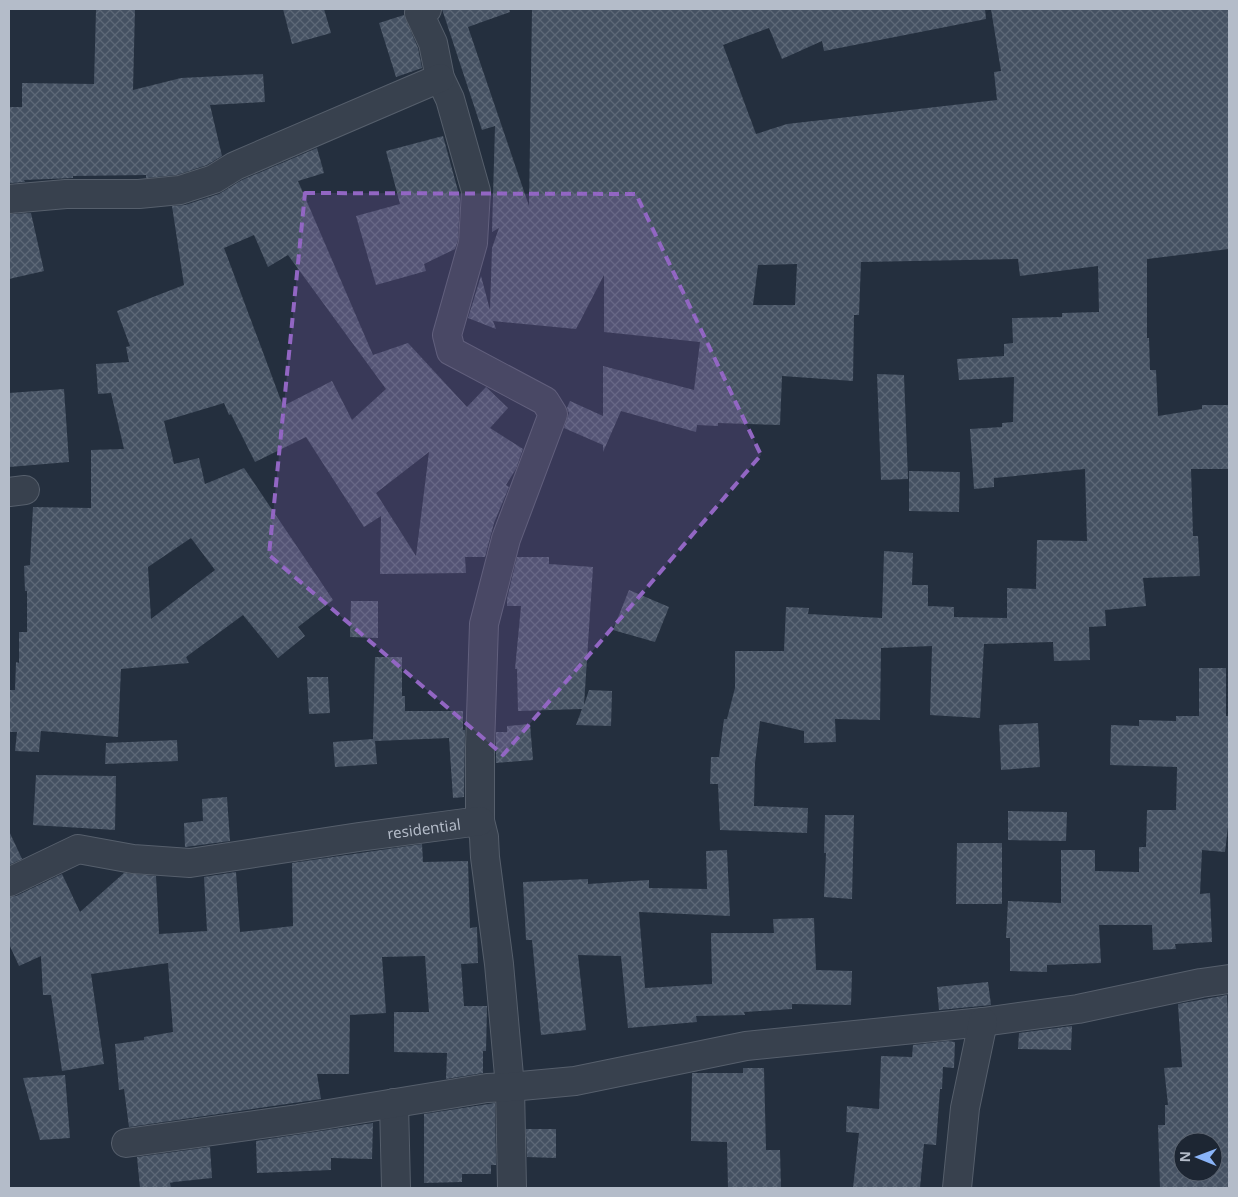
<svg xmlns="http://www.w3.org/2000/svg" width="1238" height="1197" viewBox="0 0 1238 1197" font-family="'Noto Sans',sans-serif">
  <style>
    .building { fill: url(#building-cross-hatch); fill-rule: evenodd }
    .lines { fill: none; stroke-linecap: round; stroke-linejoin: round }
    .minor-casing { stroke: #565f6c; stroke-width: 30 }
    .minor { stroke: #38414e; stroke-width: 28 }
    .marked { fill: #9266c3; fill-opacity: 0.2; stroke: #9266c3; stroke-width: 4; stroke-dasharray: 10 6; stroke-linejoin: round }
    .labels { text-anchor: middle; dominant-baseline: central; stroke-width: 4.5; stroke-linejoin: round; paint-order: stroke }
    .street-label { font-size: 15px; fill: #b4bcc9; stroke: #1d2633 }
  </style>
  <defs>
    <pattern id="building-cross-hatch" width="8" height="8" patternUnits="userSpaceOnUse" patternTransform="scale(1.25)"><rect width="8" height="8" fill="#455162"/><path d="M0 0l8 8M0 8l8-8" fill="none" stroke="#5d6877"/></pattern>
  </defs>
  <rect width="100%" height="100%" fill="#242f3e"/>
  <path class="building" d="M96 9H135L133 90 181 78 263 74 265 102 210 105 222 156 207 165 177 175 146 178V175L73 176V178L24 180 25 182 10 183V107H22V83L94 84Z
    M283 9H324L331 33 292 44Z
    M442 9H509L510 12 468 27 529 206 532 9H985L986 19 824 51 822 41 782 59 769 28 723 45 756 134 787 124 997 100 994 72 1001 71 991 9H1229V249L1147 259V338H1149L1150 370H1156L1158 416 1202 409V405H1229V469H1191L1193 536H1198L1200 576 1143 578 1146 606 1105 610 1106 626 1089 627 1090 660 1054 661 1053 642 984 644 980 718 930 715 932 646 881 648 880 720 835 719 836 742 804 743V731L760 721 755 763 754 806 808 808 807 833 720 830 718 784H710L711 757H719L724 719H727L735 688V651H784L786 607 809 608 808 614 882 618 884 551 913 553 912 585H928V606L954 607V617L1007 618V588L1036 589 1037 540 1087 541 1085 469 994 478V487L974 489 970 429 1002 427V423L1013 422 1014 377 959 380 957 359 1004 356V344L1013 343 1012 318 1062 317V313L1099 312 1098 266 1020 276 1018 259 861 262 859 315H854L853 381 782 376 780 425 718 423V426L697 425 696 432 621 411 603 452V445L564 428 569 413 567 408 570 401 603 416V366L694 390 700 342 604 332V275L576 329 493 321 496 329 468 318 481 276 490 310 492 248 499 228 492 232 495 126 482 130ZM797 264 795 305H753L758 265Z
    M404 15 418 48 422 68 396 77 379 23Z
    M443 136 460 198 458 240 455 249 424 264 426 271 376 285 356 216 400 204 386 151Z
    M317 148 324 173 298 181 373 355 408 343 467 407 486 387 508 408 490 428 523 449 516 469 506 485 509 487 494 523 485 557H465L466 573 380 574 381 516 364 527 306 437 255 462 231 414 229 415 224 403 164 421 174 464 199 458 205 484 244 468 333 600 298 627 305 636 278 658 243 615 186 657 189 663 121 669 118 737 41 731 39 752 15 751 17 732H9L10 690H15L16 662 19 663V632H27V591H25L24 566 30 565 33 507 91 508V450L124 449 111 393 98 394 96 364 129 362 126 347 130 346 117 311 184 285 172 206 185 205 219 194 242 180ZM254 235 268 267 288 255 386 389 352 420 332 381 283 406 224 248ZM429 452 416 556 376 493ZM191 538 215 570 151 619 148 567Z
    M31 213 44 271 9 279V214Z
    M877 374 904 375 908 479 881 480Z
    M64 389 69 462 9 467V393Z
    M909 471 960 472 959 512 909 511Z
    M517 557H549V564L593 567 584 705 589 690 612 691 611 726 576 725 582 709 518 711 517 669H515L521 606H507V599Z
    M629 590 669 607 655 642 613 630Z
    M351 601H378V638L350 637Z
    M375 657H402V696H405V711H463V730H465L464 797 453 798 449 738 375 741 377 764 335 767 333 742 373 739Z
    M1199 668H1226V716H1229V818L1225 852 1202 850 1200 894 1210 893 1212 942 1175 944 1176 949 1153 950 1152 925H1099L1101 963 1047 965V972L1010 971V938H1006L1008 901 1061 903V850H1095V871L1139 872V847H1146L1147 810H1176L1177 767 1110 765 1111 725 1139 726V720L1176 721V716H1199Z
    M307 677H328L330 713 309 714Z
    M1038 723 1040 767 1001 770 999 725Z
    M530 724 533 760 496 763V732H507V726Z
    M177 740 178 761 105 764 106 743Z
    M36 775 116 776 115 830 33 825Z
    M227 797 230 841 185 847 184 823 203 821 202 799Z
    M1008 811 1067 812 1066 841 1008 840Z
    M825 815H854L852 899 824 897 826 853H824Z
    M9 831 22 859 9 865Z
    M957 843H1002V904H956Z
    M422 844 423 862 468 861 470 928 477 927 478 963 461 964 464 1006H487L486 1051H483V1073L446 1079 447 1053 394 1052V1012H429L425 956 382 957 386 1013 350 1015 349 1074H317L321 1099 129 1127 124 1089 119 1090 115 1044 144 1040V1037L173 1032 168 963 91 974 104 1064 62 1071 51 995H43L41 956 19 966 9 944V897L16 896 62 874 80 912 124 873 156 876 159 934 207 931 204 877 236 872 240 932 293 926 292 863Z
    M727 850 730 916 639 912 645 988 712 984 711 933H774L773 919 814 918 816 970 852 971 851 1005 792 1004V1009L744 1012 745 1015 696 1016 697 1022 628 1028 621 956 578 955 586 1030 541 1035 532 940H526L523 882 588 879V884L649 880V888L707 889 706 851Z
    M988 982 991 1005 939 1010 937 987Z
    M1227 995 1229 1036V1188H1160L1158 1125H1165V1105H1168L1164 1068 1182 1067 1178 1004ZM1183 1142H1213V1172H1183Z
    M1072 1026 1071 1050 1018 1049 1019 1033Z
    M947 1041 955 1042 954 1068 943 1067 942 1089H940L936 1145 924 1144 920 1188H853L859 1133 846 1132 847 1106 879 1109 881 1056 912 1057 913 1045Z
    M743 1068H764L766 1150H780L781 1188H728L727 1142 691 1141 692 1073H743Z
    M65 1075 70 1138 40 1140 23 1078Z
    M495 1103 496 1165H491V1174H462V1182L424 1183V1114Z
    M373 1123 372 1159 331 1158V1170L257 1173 256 1141Z
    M526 1129H556V1158L527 1157Z
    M210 1147 212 1178 174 1182 170 1183 171 1188H140L137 1157Z"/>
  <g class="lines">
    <g class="minor-casing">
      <g id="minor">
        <path d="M427 9 419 13 433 43 440 78 450 99 476 191 473 243 447 335 451 351 545 401 553 414 506 539 484 624 480 747V821L484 837 485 857 499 964 510 1087 512 1188"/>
        <path d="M9 199 66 194H139L180 190 214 179 235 166 440 78"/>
        <path d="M9 492 25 490"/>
        <path id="s1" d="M9 882 78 849 133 859 190 863 359 837 480 821"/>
        <path d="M394 1103 396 1188"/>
        <path d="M126 1143 298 1119 487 1088 510 1087 575 1081 746 1046 983 1022 1078 1009 1201 983 1229 979"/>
        <path d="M957 1188 965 1108 983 1022"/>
      </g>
    </g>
    <use href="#minor" class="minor"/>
  </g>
  <path class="marked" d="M305 193 636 194 761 455 503 755 269 555Z"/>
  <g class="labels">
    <g class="street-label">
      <text stroke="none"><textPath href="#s1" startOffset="426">residential</textPath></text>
    </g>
  </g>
  <rect width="1238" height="1197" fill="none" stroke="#b4bcc9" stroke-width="20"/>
  <g transform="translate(1198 1157) rotate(271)"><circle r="24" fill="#1d2633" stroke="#59626f"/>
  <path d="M0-4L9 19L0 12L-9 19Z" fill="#8ab4f8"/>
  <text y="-8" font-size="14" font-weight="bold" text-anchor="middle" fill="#b4bcc9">N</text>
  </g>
</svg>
